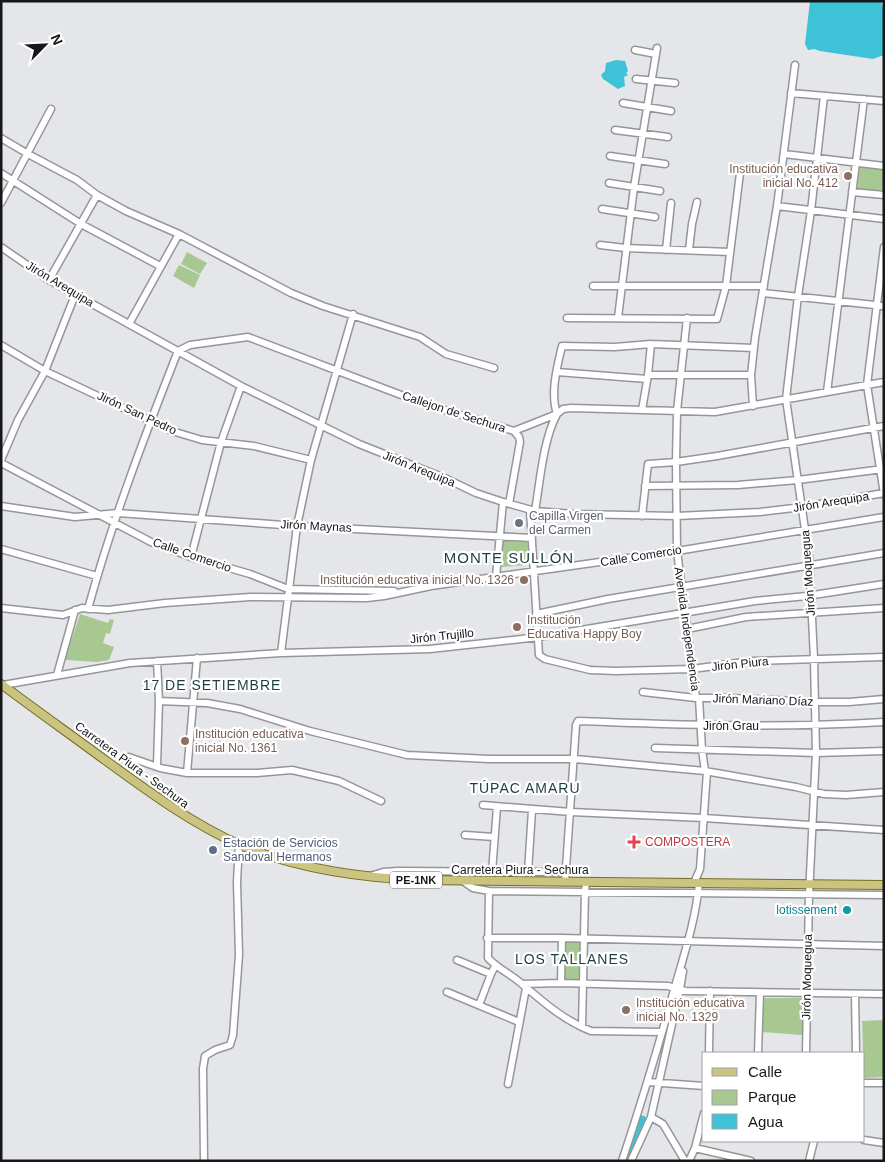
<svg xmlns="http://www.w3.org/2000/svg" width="885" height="1162" viewBox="0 0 885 1162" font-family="Arial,sans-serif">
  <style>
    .green { fill: #a8c892 }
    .water { fill: #3ec2d8 }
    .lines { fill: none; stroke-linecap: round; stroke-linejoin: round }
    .river { stroke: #3ec2d8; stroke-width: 9 }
    .minor-casing { stroke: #95969a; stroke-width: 9 }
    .major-casing { stroke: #756e25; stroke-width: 10 }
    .minor { stroke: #fff; stroke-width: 6 }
    .major { stroke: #cbc480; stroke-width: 8 }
    .education-dot { fill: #8d6e63; stroke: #fff; stroke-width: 2 }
    .worship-dot { fill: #6b7280; stroke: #fff; stroke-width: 2 }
    .health-dot { fill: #e0444e; stroke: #fff; stroke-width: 2 }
    .service-dot { fill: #5c6f8a; stroke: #fff; stroke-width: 2 }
    .culture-dot { fill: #0f9aa8; stroke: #fff; stroke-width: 2 }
    .labels { text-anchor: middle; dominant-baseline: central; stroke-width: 4.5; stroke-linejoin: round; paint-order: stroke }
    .shield { fill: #fff; stroke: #5c5d5d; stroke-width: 1 }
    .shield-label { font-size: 11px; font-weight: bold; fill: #161718 }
    .education-label { font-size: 12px; fill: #785e54; stroke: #fff; text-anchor: start }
    .street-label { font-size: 12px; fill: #161718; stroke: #fff }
    .worship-label { font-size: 12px; fill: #5b616d; stroke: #fff; text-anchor: start }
    .health-label { font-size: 12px; fill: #be3a42; stroke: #fff; text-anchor: start }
    .service-label { font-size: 12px; fill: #4e5e75; stroke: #fff; text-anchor: start }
    .culture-label { font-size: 12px; fill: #0d838f; stroke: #fff; text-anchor: end }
    .neighbourhood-label { font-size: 14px; letter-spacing: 1px; fill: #1c3e3c; stroke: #fff }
    .quarter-label { font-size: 15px; letter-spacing: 1px; fill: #1c3e3c; stroke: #fff }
  </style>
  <rect width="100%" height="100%" fill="#e5e6ea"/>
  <path class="green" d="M860 164 884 167V192L857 189Z
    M187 252 207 263 200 274 181 264Z
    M179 265 200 275 194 288 173 276Z
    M502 540H525L528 543 527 565 500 567 499 566Z
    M80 614 108 623 110 619 114 620 110 634 106 633 103 643 114 647 109 660 97 662 65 660Z
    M564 942H583L582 980H563Z
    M761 998H804L802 1035 761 1032Z
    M884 1020V1077L864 1078 862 1021Z"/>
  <path class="water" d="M810 1H881L884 13V55L873 59 820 51 814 49 808 50 805 44Z
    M616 60 625 61 628 71 626 73 628 75 624 77 625 86 618 89 603 79 601 75 605 71 606 63Z"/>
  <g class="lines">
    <path class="river" d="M626 1161 642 1120"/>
    <g class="minor-casing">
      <path id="minor" d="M635 50 656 54
        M636 79 675 83
        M791 93 884 101
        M623 103 671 111
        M615 130 668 137
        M1 138 28 154 77 180 97 195 126 211 179 234 291 293 323 306 420 337 446 354 494 368
        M784 154 884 166
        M610 156 665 164
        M1 173 81 224 160 266
        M609 183 660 191
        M852 192 884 195
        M1 203 51 109
        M777 206 884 219
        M602 209 655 217
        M600 245 625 248 730 252
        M1 247 49 280 241 386 359 444 447 479 476 493 503 502 535 511 574 514 677 516 760 512 802 507 884 493
        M884 247 867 385 884 494
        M666 250 671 203
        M689 250 692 224 697 202
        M49 280 97 195
        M593 286H764
        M763 293 884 306
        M567 318 717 319 726 286 740 173
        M618 318 634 187 657 48
        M687 318 677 411 676 462 677 551 696 698
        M129 324 179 234
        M1 345 45 371 172 431 202 440 254 446 311 460
        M557 372 647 379
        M648 375H751
        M827 392 864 99
        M753 406 751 375 755 338 777 206 795 65
        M642 410 648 375 651 344
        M1 460 18 420 45 371 75 295
        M1 463 151 542 191 557 250 574 288 589 394 591
        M645 486 738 485 798 480 883 469
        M509 504 520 442 519 437 514 431
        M1 506 75 517 118 513 297 526 532 538
        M530 510 539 655 545 659 590 670 616 671 692 669 752 661 884 657
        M535 511C540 482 543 440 557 414 550 393 557 367 562 346L615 347 651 344 754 348
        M642 516 648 464 676 462 717 456 884 426
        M1 549 97 576
        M191 557 221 442 241 386
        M496 577 503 502
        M1 608 63 615 82 608 108 610 165 603 250 597 367 598 384 596 431 586 677 551 884 517
        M88 609C112 521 145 435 178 351L190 345 248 337 425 404 514 431 557 414 563 409 571 408 715 412 884 382
        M536 614 608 599 884 553
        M687 629 746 617 884 608
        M281 653 297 526 311 460 353 314
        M57 675 75 610
        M3 685 130 663 281 653 430 649 539 637 755 601 807 596 884 584
        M643 692 696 698H729L815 702H849L884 699
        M699 698 702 750 705 771
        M159 701 207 703 240 709 310 731 407 755 489 759H575L705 771 796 787 824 794 846 795 884 792
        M655 748 816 753 884 751
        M129 757 160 768 187 773H257L292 770 339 781 381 801
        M157 766 159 701 157 661
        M187 773 197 658
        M483 805 571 812 704 818 884 830
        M465 835 494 837
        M492 872 497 807
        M528 872 532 810
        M370 876 383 872 398 871 566 872
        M463 881 473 888 489 891 884 895
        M565 882 576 725 578 721C680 725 782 728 884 722
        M694 883 700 869 707 772
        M489 891 488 958C498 969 511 974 522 984 543 1002 565 1021 591 1031L662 1032
        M487 938H562L884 946
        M457 960 491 974 495 966
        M561 983 562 938
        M522 984 561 983 668 986 686 991 884 994
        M447 992 519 1022
        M855 994 856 1053
        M479 1005 491 974
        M582 1027 585 891 586 882
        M709 1053 710 991
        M758 1053 760 993
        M806 1053 809 895 816 753 814 659 809 557 786 399 798 296 811 211 824 96
        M648 1082 704 1086
        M864 1083H884
        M508 1084 526 988
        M651 1117 663 1124 685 1161
        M864 1140 884 1143
        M695 1148 751 1161
        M204 1161 203 1069 205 1056 215 1050 230 1045 233 1035 239 955 237 882 239 844
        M622 1161C641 1104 658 1048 674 990 684 955 696 919 699 883
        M631 1161 651 1117 680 989 683 971
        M689 1161 695 1148 704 1113
        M809 1161 814 1141"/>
    </g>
    <g class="major-casing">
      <path id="major" d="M1 684C36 710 71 735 105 760 149 792 191 823 240 845 298 869 360 878 422 880L884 885"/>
    </g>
    <use href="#minor" class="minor"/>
    <use href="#major" class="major"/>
  </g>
  <g class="education-dot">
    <circle cx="848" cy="176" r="5"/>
    <circle cx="524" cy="580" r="5"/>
    <circle cx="517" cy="627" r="5"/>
    <circle cx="185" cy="741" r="5"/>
    <circle cx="626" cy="1010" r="5"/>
  </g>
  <circle class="worship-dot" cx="519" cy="523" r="5"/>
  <path class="health-dot" d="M631.5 834.5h5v5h5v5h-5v5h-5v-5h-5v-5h5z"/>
  <circle class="service-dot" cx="213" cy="850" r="5"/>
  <circle class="culture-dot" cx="847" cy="910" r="5"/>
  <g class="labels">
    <rect class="shield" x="390" y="871.5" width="52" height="17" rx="4"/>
    <g class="shield-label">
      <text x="416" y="880">PE-1NK</text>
    </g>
    <g class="education-label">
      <text x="838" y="169" text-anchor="end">Institución educativa<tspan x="838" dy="14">inicial No. 412</tspan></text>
      <text x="514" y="580" text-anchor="end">Institución educativa inicial No. 1326</text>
      <text x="527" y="620">Institución<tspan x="527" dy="14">Educativa Happy Boy</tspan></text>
      <text x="195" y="734">Institución educativa<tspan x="195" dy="14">inicial No. 1361</tspan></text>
      <text x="636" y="1003">Institución educativa<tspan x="636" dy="14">inicial No. 1329</tspan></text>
    </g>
    <g class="street-label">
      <text transform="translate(60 284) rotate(31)">Jirón Arequipa</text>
      <text transform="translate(454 412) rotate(18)">Callejon de Sechura</text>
      <text transform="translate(137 413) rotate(25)">Jirón San Pedro</text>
      <text transform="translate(419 469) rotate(22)">Jirón Arequipa</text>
      <text transform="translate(831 502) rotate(-9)">Jirón Arequipa</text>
      <text transform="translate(316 526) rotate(3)">Jirón Maynas</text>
      <text transform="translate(192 555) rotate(19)">Calle Comercio</text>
      <text transform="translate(641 556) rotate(-9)">Calle Comercio</text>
      <text transform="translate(808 573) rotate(-94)">Jirón Moquegua</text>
      <text transform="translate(687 629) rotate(82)">Avenida Independencia</text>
      <text transform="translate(442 636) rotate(-6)">Jirón Trujillo</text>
      <text transform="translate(740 664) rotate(-6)">Jirón Piura</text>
      <text transform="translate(763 700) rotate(2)">Jirón Mariano Díaz</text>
      <text x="731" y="726">Jirón Grau</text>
      <text transform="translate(132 765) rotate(36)">Carretera Piura - Sechura</text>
      <text x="520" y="870">Carretera Piura - Sechura</text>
      <text transform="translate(807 977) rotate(-89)">Jirón Moquegua</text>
    </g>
    <g class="worship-label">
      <text x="529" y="516">Capilla Virgen<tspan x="529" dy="14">del Carmen</tspan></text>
    </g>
    <g class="health-label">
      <text x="645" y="842">COMPOSTERA</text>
    </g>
    <g class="service-label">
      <text x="223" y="843">Estación de Servicios<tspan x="223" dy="14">Sandoval Hermanos</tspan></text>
    </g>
    <g class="culture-label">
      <text x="837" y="910">lotissement</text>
    </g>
    <g class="neighbourhood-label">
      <text x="212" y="685">17 DE SETIEMBRE</text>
      <text x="525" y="788">TÚPAC AMARU</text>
      <text x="572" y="959">LOS TALLANES</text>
    </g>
    <g class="quarter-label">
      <text x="509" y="557">MONTE SULLÓN</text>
    </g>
  </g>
  <rect width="885" height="1162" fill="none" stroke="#161718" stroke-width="5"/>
  <rect x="702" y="1052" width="162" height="90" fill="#ffffff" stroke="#a2a2a3"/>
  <rect x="712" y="1068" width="25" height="8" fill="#cbc480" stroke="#a2a2a3"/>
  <text x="748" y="1077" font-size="15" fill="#161718">Calle</text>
  <rect x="712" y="1090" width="25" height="15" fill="#a8c892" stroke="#a2a2a3"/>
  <text x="748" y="1102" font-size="15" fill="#161718">Parque</text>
  <rect x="712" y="1114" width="25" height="15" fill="#3ec2d8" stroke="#a2a2a3"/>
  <text x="748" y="1127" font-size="15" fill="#161718">Agua</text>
  <g transform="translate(45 45) rotate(66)" stroke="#ffffff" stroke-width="4" paint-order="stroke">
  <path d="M0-4L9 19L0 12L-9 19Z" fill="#161718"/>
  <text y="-8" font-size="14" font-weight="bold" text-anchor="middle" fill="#161718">N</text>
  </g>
</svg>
